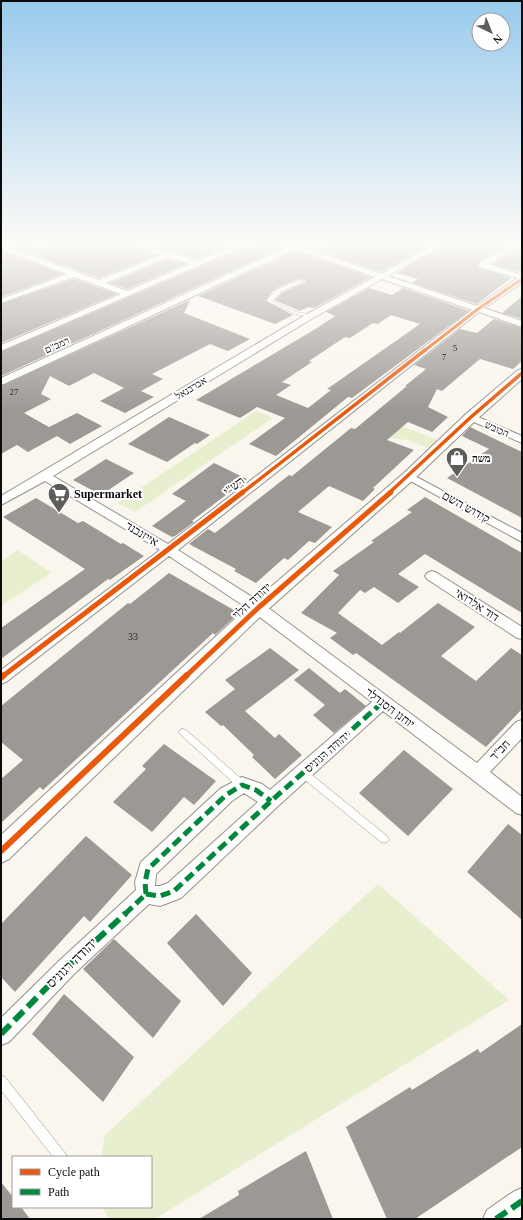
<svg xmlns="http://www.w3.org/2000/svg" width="523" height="1220" viewBox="0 0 523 1220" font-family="'Times New Roman',Heebo,serif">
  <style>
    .green { fill: #e7efce }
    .building { fill: #9c9894; fill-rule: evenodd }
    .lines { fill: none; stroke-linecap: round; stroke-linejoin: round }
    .service-casing { stroke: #93918d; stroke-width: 1 }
    .minor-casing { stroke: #93918d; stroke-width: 2 }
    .tertiary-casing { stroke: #93918d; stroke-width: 2 }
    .service { fill: #fefefc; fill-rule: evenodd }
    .minor { fill: #fefefc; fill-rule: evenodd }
    .tertiary { fill: #fefefc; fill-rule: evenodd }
    .quiet-far1 { stroke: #00873e; stroke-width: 5; stroke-dasharray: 10 5; stroke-linecap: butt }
    .quiet { stroke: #00873e; stroke-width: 6; stroke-dasharray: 13 6; stroke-linecap: butt }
    .cycleway-far3-casing { stroke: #fff; stroke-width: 4.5 }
    .cycleway-far2-casing { stroke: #fff; stroke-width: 5.5 }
    .cycleway-far1-casing { stroke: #fff; stroke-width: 8 }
    .cycleway-casing { stroke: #fff; stroke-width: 8 }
    .cycleway-far3 { stroke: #e8590c; stroke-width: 3 }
    .cycleway-far2 { stroke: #e8590c; stroke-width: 3.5 }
    .cycleway-far1 { stroke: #e8590c; stroke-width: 5 }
    .cycleway { stroke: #e8590c; stroke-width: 6 }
    .labels { text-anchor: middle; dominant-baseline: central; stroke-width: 4; stroke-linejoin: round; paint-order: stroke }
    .far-number-label { font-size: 9px; fill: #2f2e2d }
    .far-street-label { font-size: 10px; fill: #0b0b0b; stroke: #fff }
    .far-poi-label { font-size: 10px; font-weight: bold; fill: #0b0b0b; stroke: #fff; text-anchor: start }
    .number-label { font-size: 10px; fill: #2f2e2d }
    .street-label { font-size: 12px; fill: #0b0b0b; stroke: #fff }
    .poi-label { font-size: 12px; font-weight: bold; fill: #0b0b0b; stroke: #fff; text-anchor: start }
    .near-street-label { font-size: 14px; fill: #0b0b0b; stroke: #fff }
  </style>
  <rect width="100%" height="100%" fill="#faf6ee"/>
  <path class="green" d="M256 411 273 418 135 512 118 503Z
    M373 415 440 441 431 449 408 440 388 438 359 426Z
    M18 550 51 573 1 606V561Z
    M378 884 509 1000 155 1219H109L102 1207H151V1157H101L105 1135Z"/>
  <path class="building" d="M11 242H24L42 247 58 242H126L128 244 158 255 99 278 4 244Z
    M140 242H228L235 244 197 259Z
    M265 242 276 243 284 247 1 376V352L246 247 250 248Z
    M335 242H437L380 272 317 250Z
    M448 242H497L509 245 478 262V267L511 278 477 304 412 283 418 279 397 273Z
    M520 248H522V269L518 272 492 264Z
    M1 251 63 274 1 297Z
    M295 251 371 277 314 308 308 307 300 311 274 300 281 293 305 282V280L300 279 281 286 272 292 266 301 293 315 275 324 198 296Z
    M169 259 187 264 127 289 110 283Z
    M74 279 117 294 1 343V304Z
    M369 288 392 295 403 288 469 311 352 398 348 397 276 456 249 444 285 418 257 407 240 418 196 400 317 328 335 316 326 312ZM391 315 420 324 327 389 331 390 308 408 276 395 291 385 282 382 312 362 309 361 345 337 350 338 373 323 378 324Z
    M522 296V319L502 313Z
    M190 300 184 313 250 339 228 351 210 344 152 374 163 379 141 391 154 397 125 413 100 401 124 388 94 373 69 386 50 376 41 394 51 399 24 413 49 427 77 413 102 426 70 444 57 436 28 452 17 445 1 454V386Z
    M494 319 522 328V361L513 369 480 359 442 391 437 389 428 407 448 417 432 432 408 422 387 440 414 450 373 488 375 489 363 501 329 486 298 512 332 527 315 543 309 541 288 560 284 558 256 583 234 571 236 569 189 544 208 529 215 533 289 475 292 476 351 428 355 429 407 386H405L426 369 414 365 460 329 477 333Z
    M169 417 210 435 197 444 195 443 167 462 128 444Z
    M470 427 522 452V518L447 478 489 449 462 436Z
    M106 459 134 473 101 495 73 480Z
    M214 463 247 479 197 517 192 521 194 522 175 536 172 537 152 526 186 501 172 494Z
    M425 497 522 553V613L425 554 398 574 419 587 398 603 374 587 365 593 360 590 338 613 382 645 399 632 400 633 438 603 475 627 441 656 476 681 511 648 522 655V709L486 747 356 653 353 655 330 638 337 633 301 613 339 575 333 571 374 542 371 541 412 512 407 510Z
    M36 498 78 523 83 521 121 544 123 543 144 556 110 580 108 579 1 659V628L85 569 3 517Z
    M169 573 239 613 215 635 213 633 43 790 40 787 1 823V779L23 760 1 742V706L128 603 130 604Z
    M270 648 299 670 245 711 275 738 279 734 302 755 275 779 252 757 254 755 223 725 221 726 205 712 235 689 225 680Z
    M309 668 340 693 345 689 366 706 334 733 313 715 325 705 294 680Z
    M164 744 216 781 194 805 184 797 152 832 113 802 146 769 142 766Z
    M404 750 453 789 408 836 359 793Z
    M508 824 522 835V920L467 872Z
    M86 836 132 875 90 922 84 916 15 992 1 977V924Z
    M196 914 252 973 223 1006 167 943Z
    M114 939 181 1001 153 1038 83 969Z
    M64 994 134 1057 103 1102 32 1034Z
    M522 1024V1147L415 1219H387L346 1127 410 1087 412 1090 478 1049 480 1053Z
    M306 1151 333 1219H199L239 1195 238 1191Z
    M1 1182 13 1197V1207H21L30 1219H1Z"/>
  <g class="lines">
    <g class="service-casing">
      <path id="service" d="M301 280 304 281 280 292 271 301 297 312 311 315V317L295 314 267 301C274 288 288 285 301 280Z
        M183 729 186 730 245 782 246 785 245 788 242 789 239 788 180 734 179 732 180 730Z
        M303 769 306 770 387 836 389 839 387 842 384 843 381 842 300 776 299 773 300 770Z
        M1 1075 5 1077 65 1153 67 1157H53L1 1090Z"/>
    </g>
    <g class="minor-casing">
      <path id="minor" d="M127 242H136L197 261 244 242H253L1 351V345L121 294 74 277 1 303V299L67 274 1 249V245L99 280 162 255 128 243ZM169 257 191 264 127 291 106 283Z
        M277 242 299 244V246L381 274 439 242H446L445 243 388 276 477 306 518 278 479 267V263L518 242H522V245L488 264 522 275V283L484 308 522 321V327L479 312 178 550 263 604 477 763 516 722 522 720V738L490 772 522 797V815L516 813 383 711 277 807 181 898 160 906 149 904 74 974 9 1042 1 1045V1018L60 960 136 890 135 882 141 862 220 789 242 777 262 784 270 790 372 702 253 612 169 556 6 682 1 684V670L160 550 45 481 1 505V496L307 314 375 277 295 249 4 384 1 385V378L288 247 278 243ZM382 279 472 310 168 544 53 476 313 318ZM244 793 258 802 168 883 160 886H155L156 874 232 801Z
        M471 414 522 436V443L467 419 466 417 467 415Z
        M409 473 522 533V542L405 478 403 476 405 474Z
        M432 571 437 573 522 627V639L517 638 427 579 425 576 427 573Z
        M522 1188V1216L518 1219H483L487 1210 513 1192Z"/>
    </g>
    <g class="tertiary-casing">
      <path id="tertiary" d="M522 369V379L476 420 414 479 264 613 9 859 1 863V835L252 603 404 473 466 414 518 370Z"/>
    </g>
    <use href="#service" class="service"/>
    <use href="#minor" class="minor"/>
    <use href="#tertiary" class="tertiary"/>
    <path class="quiet-far1" d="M146 894 160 896 174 891 271 801 383 702
      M146 894 145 882 148 869 226 795 242 785 256 790 271 801
      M125 914 146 894"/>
    <path class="quiet" d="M1 1034 67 967 126 913
      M496 1219 522 1201"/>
    <g class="cycleway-far3-casing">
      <path id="cycleway-far3" d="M424 351 478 309 522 279"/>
    </g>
    <g class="cycleway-far2-casing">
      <path id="cycleway-far2" d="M242 493 425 350
        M389 493 471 417 522 373"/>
    </g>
    <g class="cycleway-far1-casing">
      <path id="cycleway-far1" d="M3 676 243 492
        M186 676 258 608 391 492"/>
    </g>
    <g class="cycleway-casing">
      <path id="cycleway" d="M1 678 4 675
        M1 851 187 675"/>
    </g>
    <use href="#cycleway-far3" class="cycleway-far3"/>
    <use href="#cycleway-far2" class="cycleway-far2"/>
    <use href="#cycleway-far1" class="cycleway-far1"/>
    <use href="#cycleway" class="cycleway"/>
  </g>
  <linearGradient id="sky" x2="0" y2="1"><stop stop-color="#99caed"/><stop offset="0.59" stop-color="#fdfbf7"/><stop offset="1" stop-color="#fdfbf7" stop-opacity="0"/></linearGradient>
  <rect width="523" height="412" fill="url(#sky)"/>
  <defs>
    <g id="shop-pin" transform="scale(1.15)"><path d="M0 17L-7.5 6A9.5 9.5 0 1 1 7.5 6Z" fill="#5f5d5a" stroke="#fff"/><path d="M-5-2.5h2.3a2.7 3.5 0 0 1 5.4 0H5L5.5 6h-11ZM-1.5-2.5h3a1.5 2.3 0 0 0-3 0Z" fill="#fff"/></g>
    <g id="supermarket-pin" transform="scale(1.15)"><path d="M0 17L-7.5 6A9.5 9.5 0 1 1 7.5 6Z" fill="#5f5d5a" stroke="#fff"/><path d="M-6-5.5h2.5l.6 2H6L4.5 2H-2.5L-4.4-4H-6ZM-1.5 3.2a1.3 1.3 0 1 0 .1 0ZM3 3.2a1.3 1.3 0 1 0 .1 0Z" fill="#fff"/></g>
  </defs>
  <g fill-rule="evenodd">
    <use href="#shop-pin" x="457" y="458"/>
    <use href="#supermarket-pin" x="59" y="494"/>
  </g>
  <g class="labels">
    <g class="far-number-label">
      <text x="455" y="348">5</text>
      <text x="444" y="357">7</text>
      <text x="14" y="392">27</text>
    </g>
    <g class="far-street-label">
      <text transform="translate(57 345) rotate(-24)">רמב"ם</text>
      <text transform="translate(191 388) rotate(-31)">אברבנאל</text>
      <text transform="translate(497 429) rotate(24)">הכובש</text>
    </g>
    <g class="far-poi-label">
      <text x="472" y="458">משה</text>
    </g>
    <g class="number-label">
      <text x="133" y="636">33</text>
    </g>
    <g class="street-label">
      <text transform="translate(234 486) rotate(-38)">רש"י</text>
      <text transform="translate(466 507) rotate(29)">קידוש השם</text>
      <text transform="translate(142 534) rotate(31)">אייזנבנד</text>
      <text transform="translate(252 601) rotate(-42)">יהודה הלוי</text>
      <text transform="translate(477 605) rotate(33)">דוד אלרואי</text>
      <text transform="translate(390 708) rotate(37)">יוחנן הסנדלר</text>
      <text transform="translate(500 750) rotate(-46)">חב"ד</text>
      <text transform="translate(327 752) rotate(-41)">יהודה רגוניס</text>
    </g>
    <g class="poi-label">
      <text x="74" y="494">Supermarket</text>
    </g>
    <g class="near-street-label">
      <text transform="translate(72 963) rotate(-44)">יהודה רגוניס</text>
    </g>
  </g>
  <rect width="523" height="1220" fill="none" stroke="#0b0b0b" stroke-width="4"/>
  <rect x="12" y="1156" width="140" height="52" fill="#ffffff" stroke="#9d9d9d"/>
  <rect x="20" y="1169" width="20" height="6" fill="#e8590c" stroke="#9d9d9d"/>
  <text x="48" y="1176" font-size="12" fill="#0b0b0b">Cycle path</text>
  <rect x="20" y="1189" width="20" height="6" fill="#00873e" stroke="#9d9d9d"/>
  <text x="48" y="1196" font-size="12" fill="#0b0b0b">Path</text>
  <g transform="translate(491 32) rotate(137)"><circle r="19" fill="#ffffff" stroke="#9d9d9d"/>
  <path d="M0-3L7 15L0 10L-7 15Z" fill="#5f5d5a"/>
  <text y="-6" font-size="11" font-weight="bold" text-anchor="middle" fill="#0b0b0b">N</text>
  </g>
</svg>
